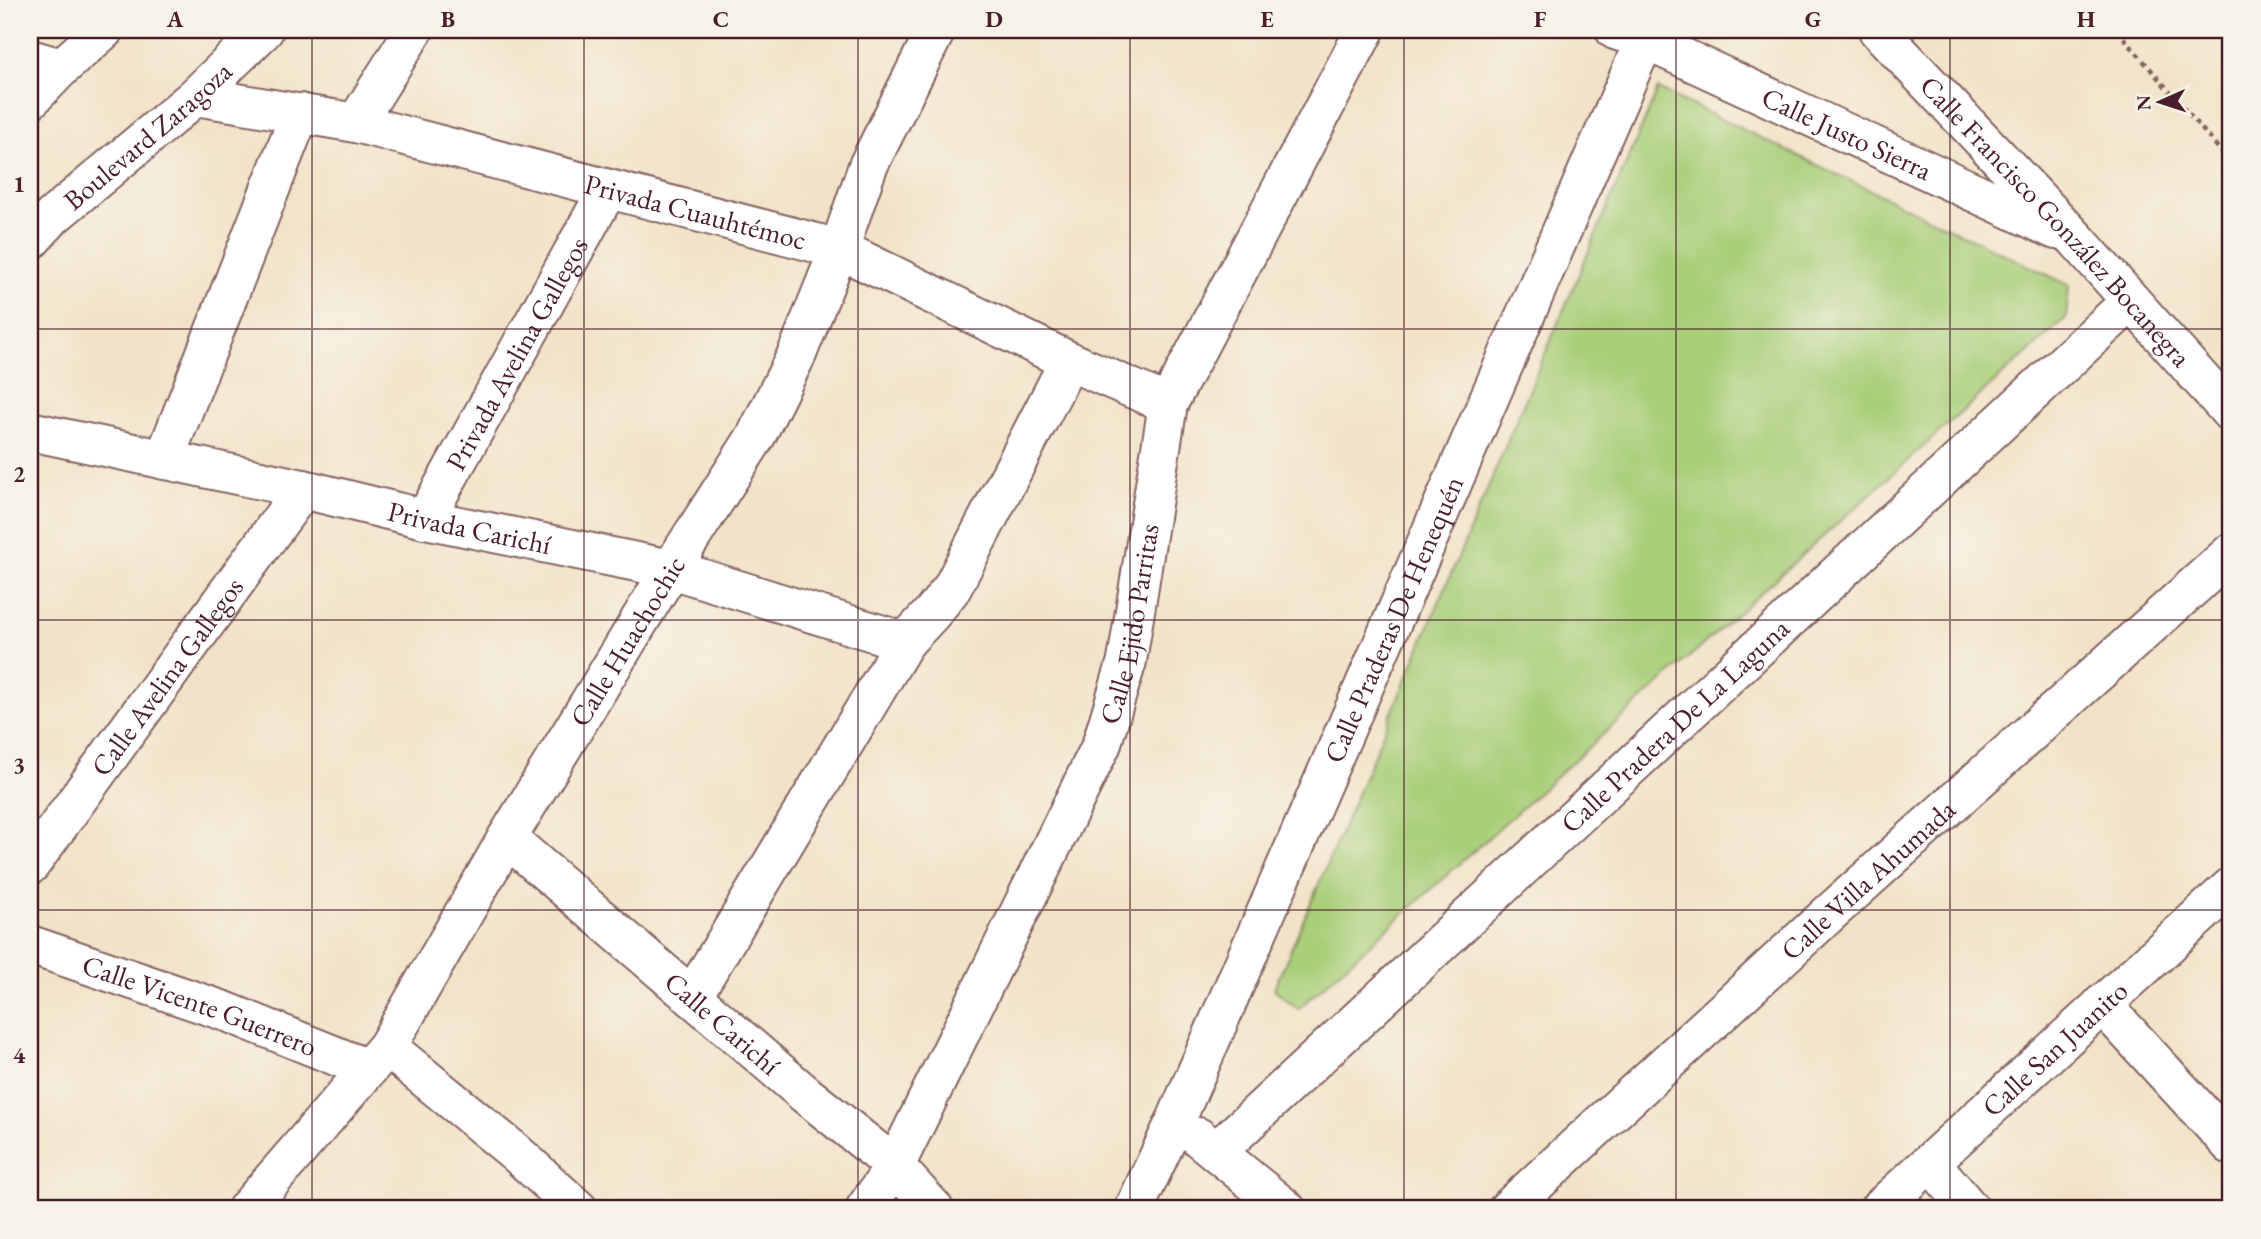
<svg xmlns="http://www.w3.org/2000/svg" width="2261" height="1239" viewBox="0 0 2261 1239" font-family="'EB Garamond',serif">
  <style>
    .green { fill: #a9cf79; stroke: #7a7752; stroke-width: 2 }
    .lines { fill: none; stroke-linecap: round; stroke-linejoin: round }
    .minor-casing { stroke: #856462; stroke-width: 42 }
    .major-casing { stroke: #856462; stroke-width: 42 }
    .path { stroke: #856462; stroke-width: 4.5; stroke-dasharray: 5 5; stroke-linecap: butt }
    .minor { stroke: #fff; stroke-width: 38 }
    .major { stroke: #fff; stroke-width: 38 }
    .grid { fill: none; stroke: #4a1f2b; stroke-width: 2; stroke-opacity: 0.55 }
    .labels { text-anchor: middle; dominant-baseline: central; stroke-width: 6; stroke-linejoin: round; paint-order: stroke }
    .street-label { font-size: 28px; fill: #4a1f2b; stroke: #f7f3e8 }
    .neatline { fill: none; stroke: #4a1f2b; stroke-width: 2.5 }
    .grid-label { font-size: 23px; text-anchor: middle; font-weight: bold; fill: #4a1f2b }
  </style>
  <rect width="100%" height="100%" fill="#f7f3e8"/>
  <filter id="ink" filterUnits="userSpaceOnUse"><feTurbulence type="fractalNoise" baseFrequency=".0143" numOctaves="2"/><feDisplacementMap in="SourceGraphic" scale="14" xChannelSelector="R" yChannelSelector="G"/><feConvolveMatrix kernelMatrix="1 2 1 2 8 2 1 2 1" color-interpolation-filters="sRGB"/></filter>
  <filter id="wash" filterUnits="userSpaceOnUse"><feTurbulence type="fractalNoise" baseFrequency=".00686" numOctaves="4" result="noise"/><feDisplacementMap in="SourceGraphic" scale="28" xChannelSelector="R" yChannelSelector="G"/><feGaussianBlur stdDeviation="1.57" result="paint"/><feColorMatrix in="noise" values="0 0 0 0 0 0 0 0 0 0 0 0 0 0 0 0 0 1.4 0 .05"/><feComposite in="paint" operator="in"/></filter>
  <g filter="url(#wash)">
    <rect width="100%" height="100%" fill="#f2e3c8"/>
    <path class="green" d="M1658 89 2069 285 2066 318 1298 1009 1274 989Z"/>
  </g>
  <g filter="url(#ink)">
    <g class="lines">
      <g class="minor-casing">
        <g id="minor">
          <path id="s1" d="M1615 30 1645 40 2056 230"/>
          <path id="s2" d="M1878 30 2076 239 2231 413"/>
          <path d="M30 59 61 68"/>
          <path id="s3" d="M196 96 356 123 839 249 1069 361 1168 404"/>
          <path d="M356 123 414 30"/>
          <path id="s4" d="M30 431 303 489 425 519 671 569 905 642"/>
          <path d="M164 460 300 113"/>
          <path id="s5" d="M425 519 608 189"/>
          <path id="s6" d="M507 838 805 1094 895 1166 934 1209"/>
          <path id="s7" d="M30 865 303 489"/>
          <path id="s8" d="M30 945 227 1012 368 1069"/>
          <path d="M692 997 905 642 933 612 952 588 1069 361"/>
          <path d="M2102 1004 2231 1145"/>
          <path d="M387 1047 515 1152 578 1209"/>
          <path d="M1198 1137 1286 1209"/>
          <path id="s9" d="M1217 1151 2131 301"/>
          <path d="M1931 1163 1970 1209"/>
          <path id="s10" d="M1135 1207 1176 1120 1649 30"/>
          <path id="s11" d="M247 1209 387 1047 507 838 671 569 756 436 797 354 839 249 868 166 936 30"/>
          <path id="s12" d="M865 1209 895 1166 1101 746 1127 661 1168 404 1365 30"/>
          <path id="s13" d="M1508 1209 1831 912 2231 553"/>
          <path id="s14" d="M1879 1209 2231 887"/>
        </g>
      </g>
      <g class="major-casing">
        <g id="major">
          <path d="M30 100 61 68 104 30"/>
          <path id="s15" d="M30 241 53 216 196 96 264 30"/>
        </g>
      </g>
      <path class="path" d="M2117 30 2231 163"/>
      <use href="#minor" class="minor"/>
      <use href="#major" class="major"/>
    </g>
  </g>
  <path class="grid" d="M312 30V1209M584 30V1209M858 30V1209M1130 30V1209M1404 30V1209M1676 30V1209M1950 30V1209M30 329H2231M30 620H2231M30 910H2231"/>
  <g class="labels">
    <g class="street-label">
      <text stroke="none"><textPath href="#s1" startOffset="254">Calle Justo Sierra</textPath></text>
      <text stroke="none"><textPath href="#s15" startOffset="158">Boulevard Zaragoza</textPath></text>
      <text stroke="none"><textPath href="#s3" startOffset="513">Privada Cuauhtémoc</textPath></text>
      <text stroke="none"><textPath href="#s2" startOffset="261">Calle Francisco González Bocanegra</textPath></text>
      <text stroke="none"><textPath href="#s5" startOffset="189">Privada Avelina Gallegos</textPath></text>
      <text stroke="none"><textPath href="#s4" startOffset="450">Privada Carichí</textPath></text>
      <text stroke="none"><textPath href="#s10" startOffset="642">Calle Praderas De Henequén</textPath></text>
      <text stroke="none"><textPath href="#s12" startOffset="646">Calle Ejido Parritas</textPath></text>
      <text stroke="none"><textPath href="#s11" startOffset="686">Calle Huachochic</textPath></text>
      <text stroke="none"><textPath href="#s7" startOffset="233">Calle Avelina Gallegos</textPath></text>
      <text stroke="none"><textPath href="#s9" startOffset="625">Calle Pradera De La Laguna</textPath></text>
      <text stroke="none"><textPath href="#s13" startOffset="488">Calle Villa Ahumada</textPath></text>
      <text stroke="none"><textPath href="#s8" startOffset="180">Calle Vicente Guerrero</textPath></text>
      <text stroke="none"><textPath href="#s6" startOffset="284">Calle Carichí</textPath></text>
      <text stroke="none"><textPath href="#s14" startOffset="238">Calle San Juanito</textPath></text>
    </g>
  </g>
  <rect width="2261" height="1239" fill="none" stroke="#f7f3e8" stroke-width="77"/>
  <g transform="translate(2160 102) rotate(267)" stroke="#f7f3e8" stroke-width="5" paint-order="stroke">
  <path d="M0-5L12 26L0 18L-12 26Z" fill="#4a1f2b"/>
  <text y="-10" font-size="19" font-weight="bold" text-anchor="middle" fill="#4a1f2b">N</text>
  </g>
  <rect x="38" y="38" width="2184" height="1162" class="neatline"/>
  <g class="grid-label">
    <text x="175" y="27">A</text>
    <text x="448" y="27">B</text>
    <text x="721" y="27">C</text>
    <text x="994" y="27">D</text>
    <text x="1267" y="27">E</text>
    <text x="1540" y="27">F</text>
    <text x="1813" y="27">G</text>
    <text x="2086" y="27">H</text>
    <text x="19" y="192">1</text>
    <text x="19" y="482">2</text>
    <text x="19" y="773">3</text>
    <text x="19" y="1063">4</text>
  </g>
</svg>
